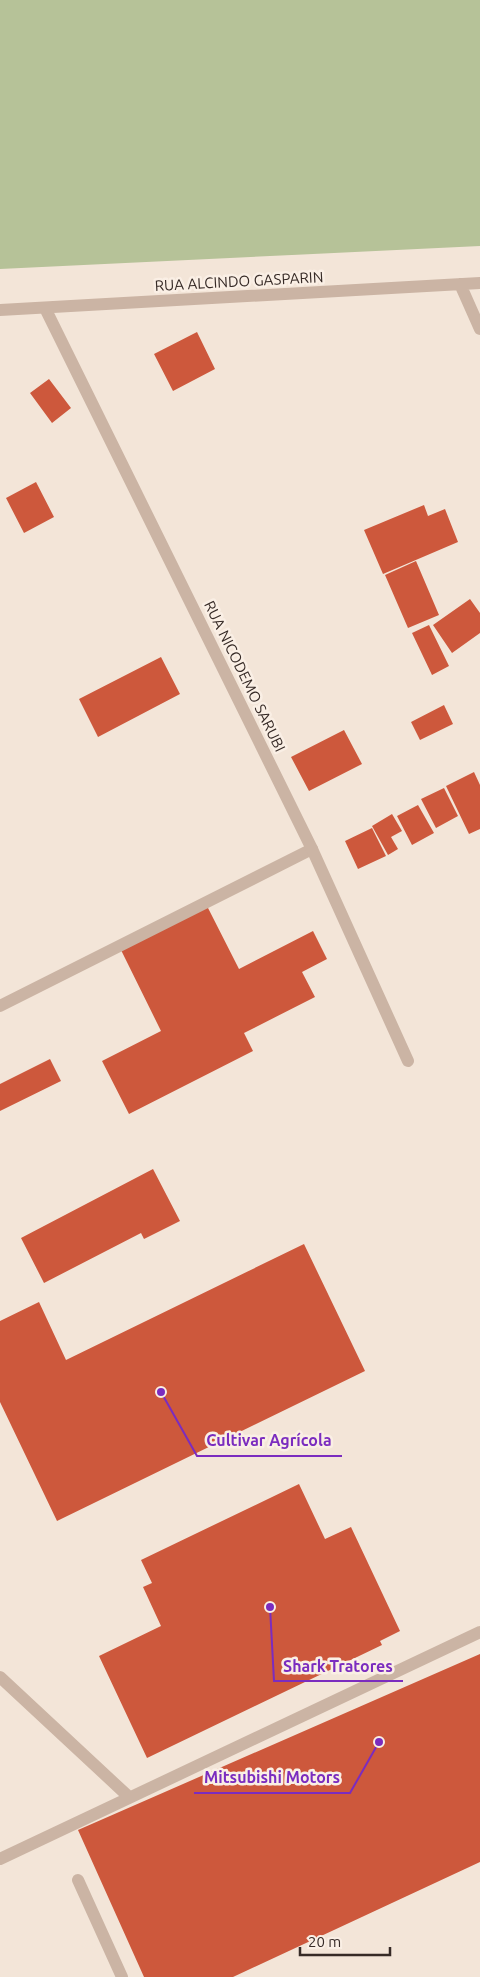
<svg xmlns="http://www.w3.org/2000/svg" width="480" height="1977" viewBox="0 0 480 1977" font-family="Ubuntu,sans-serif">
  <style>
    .grass { fill: #b6c298 }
    .building { fill: #cd583c }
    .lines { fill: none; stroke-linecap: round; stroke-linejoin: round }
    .lane { stroke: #cbb4a4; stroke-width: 12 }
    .street { stroke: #cbb4a4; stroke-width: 12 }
    .labels { text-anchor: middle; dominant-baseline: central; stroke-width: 5; stroke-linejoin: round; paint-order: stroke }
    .street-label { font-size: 15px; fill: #362a26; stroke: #faefe5 }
    .leader { fill: none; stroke: #7b2cbf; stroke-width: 2 }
    .callout-dot { fill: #7b2cbf; stroke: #faefe5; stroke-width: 2 }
    .callout-label { font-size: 16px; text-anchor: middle; font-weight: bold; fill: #7b2cbf; stroke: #faefe5; stroke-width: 5; stroke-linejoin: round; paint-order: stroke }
  </style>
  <rect width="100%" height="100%" fill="#f3e5d8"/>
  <path class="grass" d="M0 0H480V246L0 269Z"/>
  <path class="building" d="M197 332 215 369 173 391 154 354Z
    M49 379 71 408 52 423 30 393Z
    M36 482 54 517 24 533 6 498Z
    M424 505 428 516 445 509 458 542 383 574 364 530Z
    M416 561 439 615 408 628 385 575Z
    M470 599 480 613V633L452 653 433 625Z
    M429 625 449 666 432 675 412 633Z
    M161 657 180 694 98 737 79 699Z
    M444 705 453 724 420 740 411 722Z
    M344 730 362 764 309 791 291 757Z
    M474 772 480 785V829L469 834 446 786Z
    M444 788 458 816 436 828 421 799Z
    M418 805 434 833 412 845 397 816Z
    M392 814 402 831 391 837 398 849 388 855 372 826Z
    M372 828 386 856 358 869 345 841Z
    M207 906 239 969 313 931 327 959 302 972 315 997 244 1033 253 1051 129 1114 102 1061 161 1031 121 950Z
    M50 1059 61 1081 0 1111V1084Z
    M153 1169 180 1221 144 1239 141 1233 44 1283 21 1238Z
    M304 1244 365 1371 57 1521 0 1402V1321L39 1302 66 1360Z
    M299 1484 325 1539 351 1527 400 1631 380 1641 382 1645 147 1758 99 1656 161 1626 143 1587 152 1583 141 1560Z
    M480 1654V1862L233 1977H144L78 1830Z"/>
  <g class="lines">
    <path class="lane" d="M0 1006 312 849
      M0 1677 129 1797
      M0 1859 480 1632
      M78 1880 122 1977"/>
    <path class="street" d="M460 284 480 329
      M45 308 312 849 408 1061
      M0 310 480 283"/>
  </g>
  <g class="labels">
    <g class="street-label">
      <text transform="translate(239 281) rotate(-3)">RUA ALCINDO GASPARIN</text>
      <text transform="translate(245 676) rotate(64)">RUA NICODEMO SARUBI</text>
    </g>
  </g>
  <path class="leader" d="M161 1392L197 1456H342M270 1607L274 1681H403M379 1742L350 1793H194"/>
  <g class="callout-dot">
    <circle cx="161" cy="1392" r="5"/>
    <circle cx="270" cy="1607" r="5"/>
    <circle cx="379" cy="1742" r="5"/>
  </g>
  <g class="callout-label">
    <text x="269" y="1446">Cultivar Agrícola</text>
    <text x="338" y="1672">Shark Tratores</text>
    <text x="272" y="1783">Mitsubishi Motors</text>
  </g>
  <path d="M300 1947v8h90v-8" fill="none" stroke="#362a26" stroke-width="2.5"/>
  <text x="308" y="1947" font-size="15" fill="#362a26" stroke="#faefe5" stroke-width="4" paint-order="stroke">20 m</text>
</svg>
